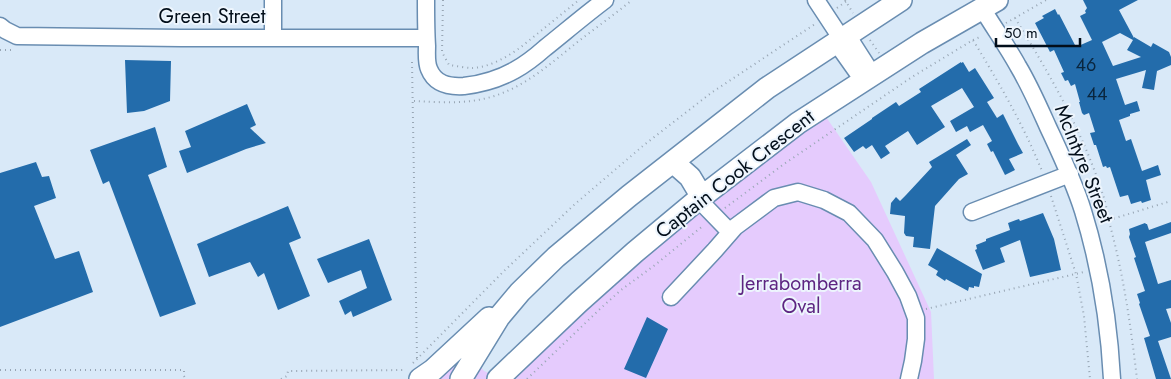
<svg xmlns="http://www.w3.org/2000/svg" width="1171" height="379" viewBox="0 0 1171 379" font-family="Jost,sans-serif">
  <style>
    .green { fill: #e5cbfd }
    .building { fill: #236cab; fill-rule: evenodd }
    .lines { fill: none; stroke-linecap: round; stroke-linejoin: round }
    .minor-casing { stroke: #698db1; stroke-width: 19 }
    .major-casing { stroke: #698db1; stroke-width: 24 }
    .path { stroke: #98a6b4; stroke-width: 2; stroke-dasharray: 1 4; stroke-linecap: butt }
    .minor { stroke: #fff; stroke-width: 16 }
    .major { stroke: #fff; stroke-width: 21 }
    .labels { text-anchor: middle; dominant-baseline: central; stroke-width: 4; stroke-linejoin: round; paint-order: stroke }
    .number-label { font-size: 18px; fill: #0a263e }
    .street-label { font-size: 20px; fill: #020e1a; stroke: #edf5fd }
    .park-label { font-size: 20px; fill: #5d2582; stroke: #edf5fd }
  </style>
  <rect width="100%" height="100%" fill="#d9e9f8"/>
  <path class="green" d="M826 117 871 182 931 312 934 379H513L590 304 687 221 778 151Z
    M464 350 456 379H429Z
    M477 363 484 371 493 375 491 379H466Z"/>
  <path class="building" d="M1083 0H1138L1119 10 1134 38V37L1151 47 1153 43 1169 52 1171 57V65L1157 71 1154 90 1142 88 1146 70 1116 79 1125 105 1137 101 1140 111 1130 114V116L1119 120 1126 141 1131 139 1142 171 1158 165 1161 175 1146 180 1151 200 1142 203 1141 201 1131 204 1128 195 1120 197 1110 167 1107 168 1106 166 1103 167 1096 145H1094L1090 133 1095 132 1089 113 1084 115 1082 113 1079 102H1080L1075 84 1071 86 1068 80 1065 81 1061 73 1064 72 1054 50 1050 52 1035 23 1044 18 1042 16 1055 9 1058 15 1059 14 1076 47 1092 40 1080 16 1086 13 1085 11 1087 8ZM1120 33 1133 40 1127 50 1141 57 1113 66 1102 42Z
    M125 60 171 61 170 101 144 111 127 113Z
    M961 62V63L963 62 969 72 975 68 994 98 987 102 997 118 1003 114 1018 144 1023 153 1009 159 1015 170 1005 175 993 151 991 152 987 144 992 141 983 125 970 132 967 126 956 132 950 121 974 107 962 88 931 106 945 127 917 145 908 131 885 146 890 153 881 159 872 145 866 149 863 146 854 152 844 138 872 119V118L896 102 899 106 921 92 919 89Z
    M247 104 256 125 250 128 266 143 246 149 187 173 179 151 191 147 185 131Z
    M155 127 167 167 148 175 196 304 160 317 109 181 103 184 90 150Z
    M967 139 971 145 956 155 968 174 959 179 935 206 930 249 913 247 914 237 906 236 904 233 905 216 890 214 891 203 896 197 900 201 906 195 932 167 929 162Z
    M36 162 42 177 49 176 56 198 34 206 55 259 79 251 93 292 0 327V173Z
    M288 206 301 238 289 243 310 296 278 310 264 273 258 277 250 262 209 277 197 244Z
    M1043 213 1054 239 1061 270 1030 277 1020 240 1000 248 1005 262 983 270 975 250 977 249 976 245 986 241V239L1010 230 1008 223 1019 219 1020 221Z
    M1171 222V233L1145 242 1158 284 1171 280V308L1166 309 1171 323V337L1158 341 1171 379H1156L1144 338 1150 336 1139 304 1140 303 1137 294 1145 291 1134 258 1136 257 1129 237 1130 234 1129 229 1145 223 1146 224H1147L1149 230Z
    M369 239 392 300 353 317 351 311 345 315 339 301 367 288 361 270 328 283 317 259Z
    M937 248 982 274 979 287 974 286V288L969 287 968 291 946 279 945 281 936 275 938 271 928 265Z
    M647 317 668 329 646 378 624 369Z"/>
  <g class="lines">
    <g class="minor-casing">
      <path id="minor" d="M273 0V38
        M426 0C426 15 426 31 427 46 427 53 426 62 429 69 435 84 448 87 464 86 481 84 499 79 515 70 526 64 536 56 545 48 565 32 585 15 605 0
        M816 0 841 38 851 41 867 66 868 77
        M982 8C994 28 1007 46 1018 66 1030 86 1039 107 1048 127 1061 155 1074 182 1083 211 1100 266 1109 322 1112 379
        M0 26 5 30 17 36 181 38H426
        M841 38 840 48 857 72 868 77
        M698 199 730 232
        M972 212 1070 174
        M671 297 715 250 735 227 774 198 798 192 824 200 849 213 875 240 895 272 908 296 916 318V339L913 361 909 379"/>
    </g>
    <g class="major-casing">
      <path id="major" d="M673 162 690 177 702 197
        M420 379 433 370 489 318
        M461 379 499 317 520 292 556 257 629 196 767 88 901 0
        M498 379 579 302 635 252 695 202 798 123 922 43 997 0"/>
    </g>
    <path class="path" d="M443 0 442 52 449 65C457 66 466 68 473 68 490 67 507 57 521 47L579 0
      M845 0 853 13
      M837 8 848 0
      M1015 18C1049 73 1082 130 1102 192 1106 203 1108 216 1111 229 1124 278 1131 328 1137 379
      M1006 23 1046 0
      M870 40 879 53
      M973 40 982 36
      M0 50H12
      M412 62 417 359
      M414 101C436 102 460 104 483 99 521 91 550 64 580 40 597 27 615 14 632 0
      M1051 196 1076 274 1084 316 1090 379
      M725 208 784 164 912 77 973 40C999 83 1023 124 1042 171
      M1109 220 1171 201
      M926 309 1084 272
      M413 363 504 271 575 204 644 145 711 93 815 24
      M0 370H184V376L186 379
      M281 379 287 376 288 371 406 370
      M527 379 601 308 621 290 655 265 704 225"/>
    <use href="#minor" class="minor"/>
    <use href="#major" class="major"/>
  </g>
  <g class="labels">
    <g class="number-label">
      <text x="1086" y="65">46</text>
      <text x="1097" y="94">44</text>
    </g>
    <g class="street-label">
      <text x="212" y="16">Green Street</text>
      <text transform="translate(1084 164) rotate(68)">McIntyre Street</text>
      <text transform="translate(735 174) rotate(-38)">Captain Cook Crescent</text>
    </g>
    <g class="park-label">
      <text x="801" y="283">Jerrabomberra<tspan x="801" dy="23">Oval</tspan></text>
    </g>
  </g>
  <path d="M996 38v8h84v-8" fill="none" stroke="#020e1a" stroke-width="2.5"/>
  <text x="1004" y="38" font-size="15" fill="#020e1a" stroke="#edf5fd" stroke-width="4" paint-order="stroke">50 m</text>
</svg>
